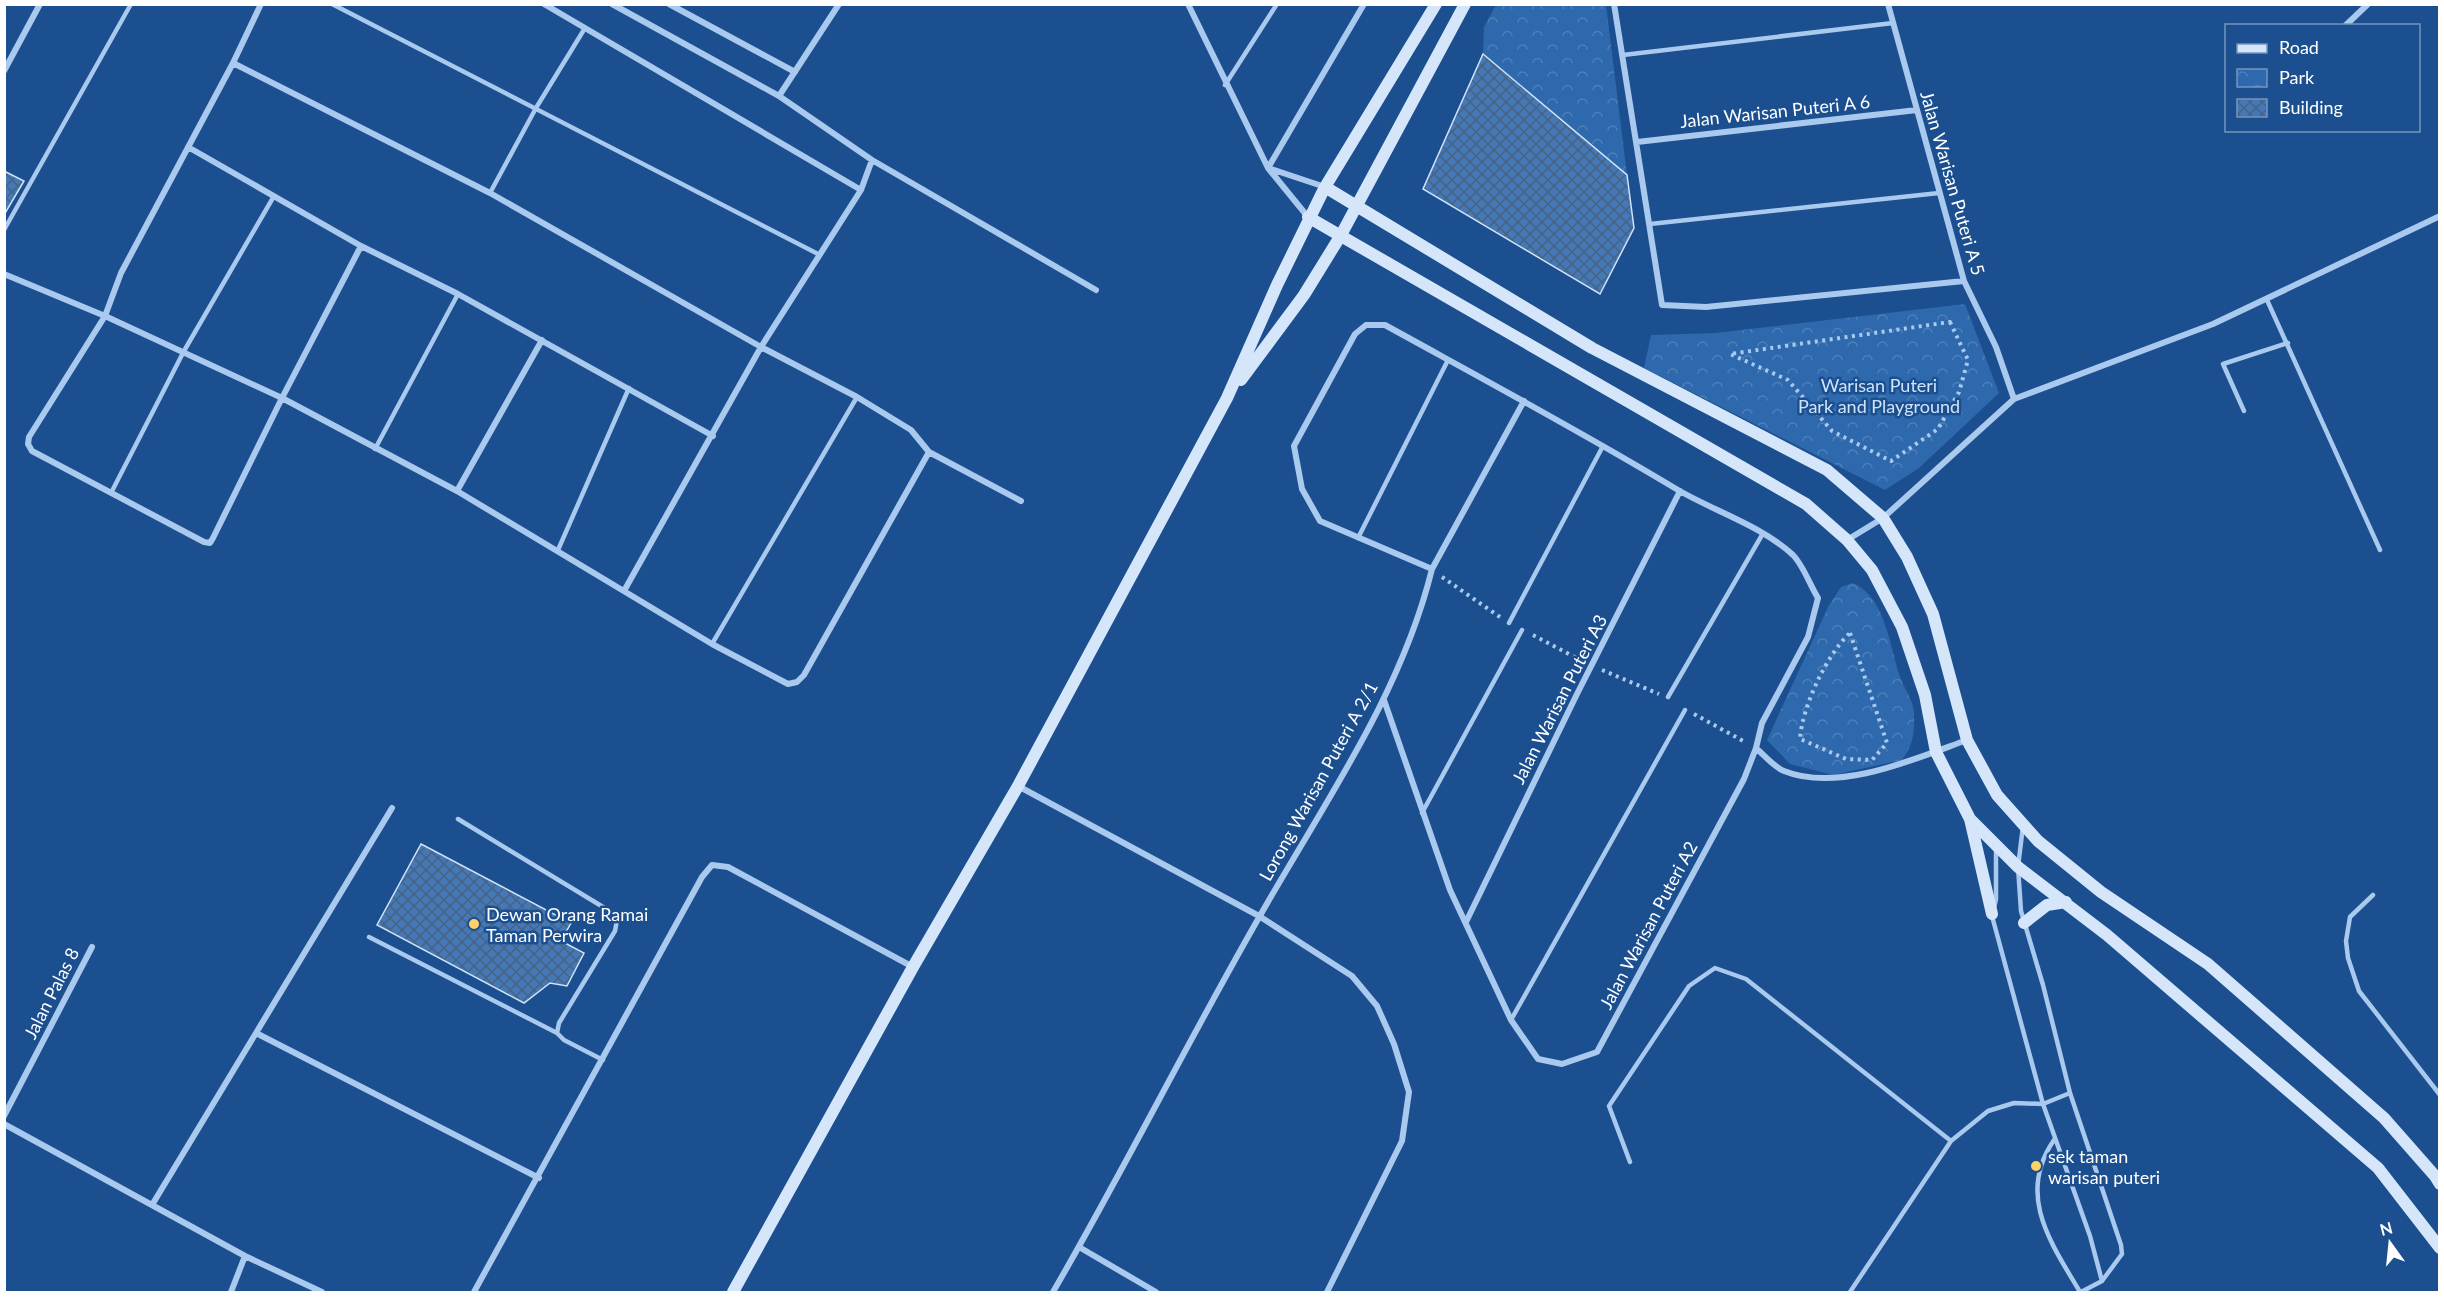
<svg xmlns="http://www.w3.org/2000/svg" width="2444" height="1297" viewBox="0 0 2444 1297" font-family="Lato,sans-serif">
  <style>
    .park { fill: url(#park-crowns) }
    .building { fill: url(#building-cross-hatch); stroke: #cfe3fa; stroke-width: 1.5 }
    .lines { fill: none; stroke-linecap: round; stroke-linejoin: round }
    .path { stroke: #a9c9ee; stroke-width: 4; stroke-dasharray: 3 4.5; stroke-linecap: butt }
    .lane { stroke: #a9c9ee; stroke-width: 4.5 }
    .street { stroke: #a9c9ee; stroke-width: 6 }
    .secondary { stroke: #d6e6fa; stroke-width: 12 }
    .poi-dot { fill: #ffd166; stroke: #1b4f8f; stroke-width: 2 }
    .labels { text-anchor: middle; dominant-baseline: central; stroke-width: 5; stroke-linejoin: round; paint-order: stroke }
    .street-label { font-size: 18px; fill: #fff; stroke: #1b4f8f }
    .park-label { font-size: 18px; fill: #cfe3fa; stroke: #1b4f8f }
    .poi-label { font-size: 18px; fill: #fff; stroke: #1b4f8f; text-anchor: start }
  </style>
  <defs>
    <pattern id="park-crowns" width="20" height="18" patternUnits="userSpaceOnUse" patternTransform="scale(1.5)"><rect width="20" height="18" fill="#2e69ad"/><path d="M2 6a3 3 0 1 1 6 0M12 15a3 3 0 1 1 6 0" fill="none" stroke="#4d80b9"/></pattern>
    <pattern id="building-cross-hatch" width="8" height="8" patternUnits="userSpaceOnUse" patternTransform="scale(1.5)"><rect width="8" height="8" fill="#4478b7"/><path d="M0 0l8 8M0 8l8-8" fill="none" stroke="#486282"/></pattern>
  </defs>
  <rect width="100%" height="100%" fill="#1b4f8f"/>
  <path class="park" d="M1496 5H1606L1627 175 1483 54 1484 27Z
    M1965 304 1999 393 1919 468 1885 490 1644 368 1651 335 1716 333Z
    M1853 583C1887 598 1889 648 1901 679 1905 690 1914 702 1914 713 1915 733 1913 745 1902 760L1833 775 1790 764 1767 740 1829 605 1841 587Z"/>
  <path class="building" d="M1483 54 1627 175 1634 228 1600 294 1423 189Z
    M4 171 24 181 4 215Z
    M421 844 571 923 561 941 584 953 567 986 550 983 524 1003 377 925Z"/>
  <g class="lines">
    <path class="path" d="M1950 322 1968 360 1959 392 1938 429 1891 461 1832 431 1788 380 1730 354Z
      M1442 577 1500 617
      M1850 633 1887 743 1872 760 1846 759 1800 739C1802 707 1827 654 1850 633Z
      M1533 635 1582 661
      M1602 670 1659 694
      M1694 714 1745 742"/>
    <path class="lane" d="M332 4 820 255
      M1623 55 1893 23
      M1225 85 1277 4
      M490 193 536 108 585 28
      M1650 224 1939 193
      M4 230 131 4
      M2267 300 2380 550
      M2244 411 2223 364 2288 343
      M375 449 458 294
      M111 493 184 351 274 196
      M1358 538 1448 360
      M558 550 629 388
      M1509 623 1603 446
      M712 644 857 397
      M1668 697 1762 535
      M1422 813 1522 630
      M458 819 608 910 617 920 615 931 559 1023 557 1033 564 1040 603 1060
      M2023 826 2018 867 2021 911 2043 985 2070 1093 2121 1245 2122 1254 2102 1281 2081 1292
      M2373 895 2350 917 2346 941 2348 958 2359 991 2440 1095
      M1994 908 1996 899V848
      M1992 916 2043 1104 2090 1236 2102 1281
      M369 937 557 1033
      M1511 1020 1685 710
      M2054 1140C2016 1195 2051 1243 2080 1292
      M1630 1162 1609 1106 1689 986 1715 968 1746 979 1951 1141
      M1850 1292 1951 1141 1988 1111 2014 1103 2043 1104 2070 1093"/>
    <path class="street" d="M261 4 233 63 121 273 105 316 282 398 457 491 712 644 788 684 797 682 804 675 929 452
      M544 4 861 190
      M612 4 779 96 872 160 1096 290
      M669 4 795 72
      M1188 4 1268 168 1308 217
      M1614 4 1662 305 1706 307 1964 281
      M1888 4 1964 281 1996 347 2014 399
      M2345 26 2368 4
      M233 63 490 193 761 347 857 397 911 430 929 452 1021 501
      M4 71 40 4
      M779 96 839 4
      M1637 142 1917 110
      M188 147 361 246
      M1268 168 1364 4
      M1268 168 1325 187
      M4 274 105 316 29 437 28 444 32 451 204 542 210 543 213 538 282 398 361 246 458 294 713 436
      M457 491 542 340
      M1847 540 1883 518 2014 399 2213 324 2440 216
      M624 591 761 347 861 190 872 160
      M1384 700 1450 890 1511 1020 1538 1059 1562 1064 1597 1052 1744 779 1756 748 1762 723 1808 637 1818 598C1810 585 1803 565 1793 555 1762 526 1714 511 1678 490 1582 432 1483 379 1385 325H1366L1355 334 1294 446 1302 489 1320 521 1432 569
      M1756 748C1764 755 1774 767 1784 771 1838 793 1915 759 1967 740
      M1018 786 1259 916 1352 976 1377 1006 1394 1044 1409 1092 1402 1141 1327 1292
      M1466 922 1577 694 1680 491
      M256 1033 539 1178
      M4 1116 92 947
      M4 1124 245 1256 322 1292
      M152 1205 392 808
      M1079 1247 1156 1292
      M231 1292 245 1256
      M474 1292 702 877 712 865 728 867 913 967
      M1053 1292C1125 1168 1189 1039 1261 914 1324 803 1401 695 1432 569L1524 401"/>
    <path class="secondary" d="M1325 187 1592 348 1827 470 1883 518 1907 557 1933 614 1967 740 1997 795 2038 841 2101 892 2208 964 2384 1118 2435 1176 2440 1184
      M1308 217 1806 504 1847 540 1872 570 1902 627 1925 695 1936 752 1970 819 2018 867 2107 935 2378 1168 2440 1248
      M1241 380 1304 295 1341 235 1465 4
      M1970 819 1992 914
      M2024 923 2047 905 2066 902
      M733 1292 913 967 1018 786 1227 398 1277 285 1325 187 1436 4"/>
  </g>
  <g class="poi-dot">
    <circle cx="474" cy="924" r="6"/>
    <circle cx="2036" cy="1166" r="6"/>
  </g>
  <g class="labels">
    <g class="street-label">
      <text transform="translate(1775 111) rotate(-6)">Jalan Warisan Puteri A 6</text>
      <text transform="translate(1953 183) rotate(74)">Jalan Warisan Puteri A 5</text>
      <text transform="translate(1559 699) rotate(-63)">Jalan Warisan Puteri A3</text>
      <text transform="translate(1318 781) rotate(-61)">Lorong Warisan Puteri A 2/1</text>
      <text transform="translate(1648 925) rotate(-62)">Jalan Warisan Puteri A2</text>
      <text transform="translate(51 993) rotate(-63)">Jalan Palas 8</text>
    </g>
    <g class="park-label">
      <text x="1879" y="385">Warisan Puteri<tspan x="1879" dy="21">Park and Playground</tspan></text>
    </g>
    <g class="poi-label">
      <text x="486" y="914">Dewan Orang Ramai<tspan x="486" dy="21">Taman Perwira</tspan></text>
      <text x="2048" y="1156">sek taman<tspan x="2048" dy="21">warisan puteri</tspan></text>
    </g>
  </g>
  <rect width="2444" height="1297" fill="none" stroke="#ffffff" stroke-width="12"/>
  <rect x="2225" y="24" width="195" height="108" fill="#1b4f8f" stroke="#7695bc" stroke-width="1.5"/>
  <rect x="2237" y="44" width="30" height="9" fill="#d6e6fa" stroke="#7695bc" stroke-width="1.5"/>
  <text x="2279" y="54" font-size="18" fill="#ffffff">Road</text>
  <rect x="2237" y="69" width="30" height="18" fill="url(#park-crowns)" stroke="#7695bc" stroke-width="1.5"/>
  <text x="2279" y="84" font-size="18" fill="#ffffff">Park</text>
  <rect x="2237" y="99" width="30" height="18" fill="url(#building-cross-hatch)" stroke="#7695bc" stroke-width="1.5"/>
  <text x="2279" y="114" font-size="18" fill="#ffffff">Building</text>
  <g transform="translate(2390 1243) rotate(345)" stroke="#1b4f8f" stroke-width="4.5" paint-order="stroke">
  <path d="M0-4.5L10 22L0 15L-10 22Z" fill="#ffffff"/>
  <text y="-9" font-size="16" font-weight="bold" text-anchor="middle" fill="#ffffff">N</text>
  </g>
</svg>
